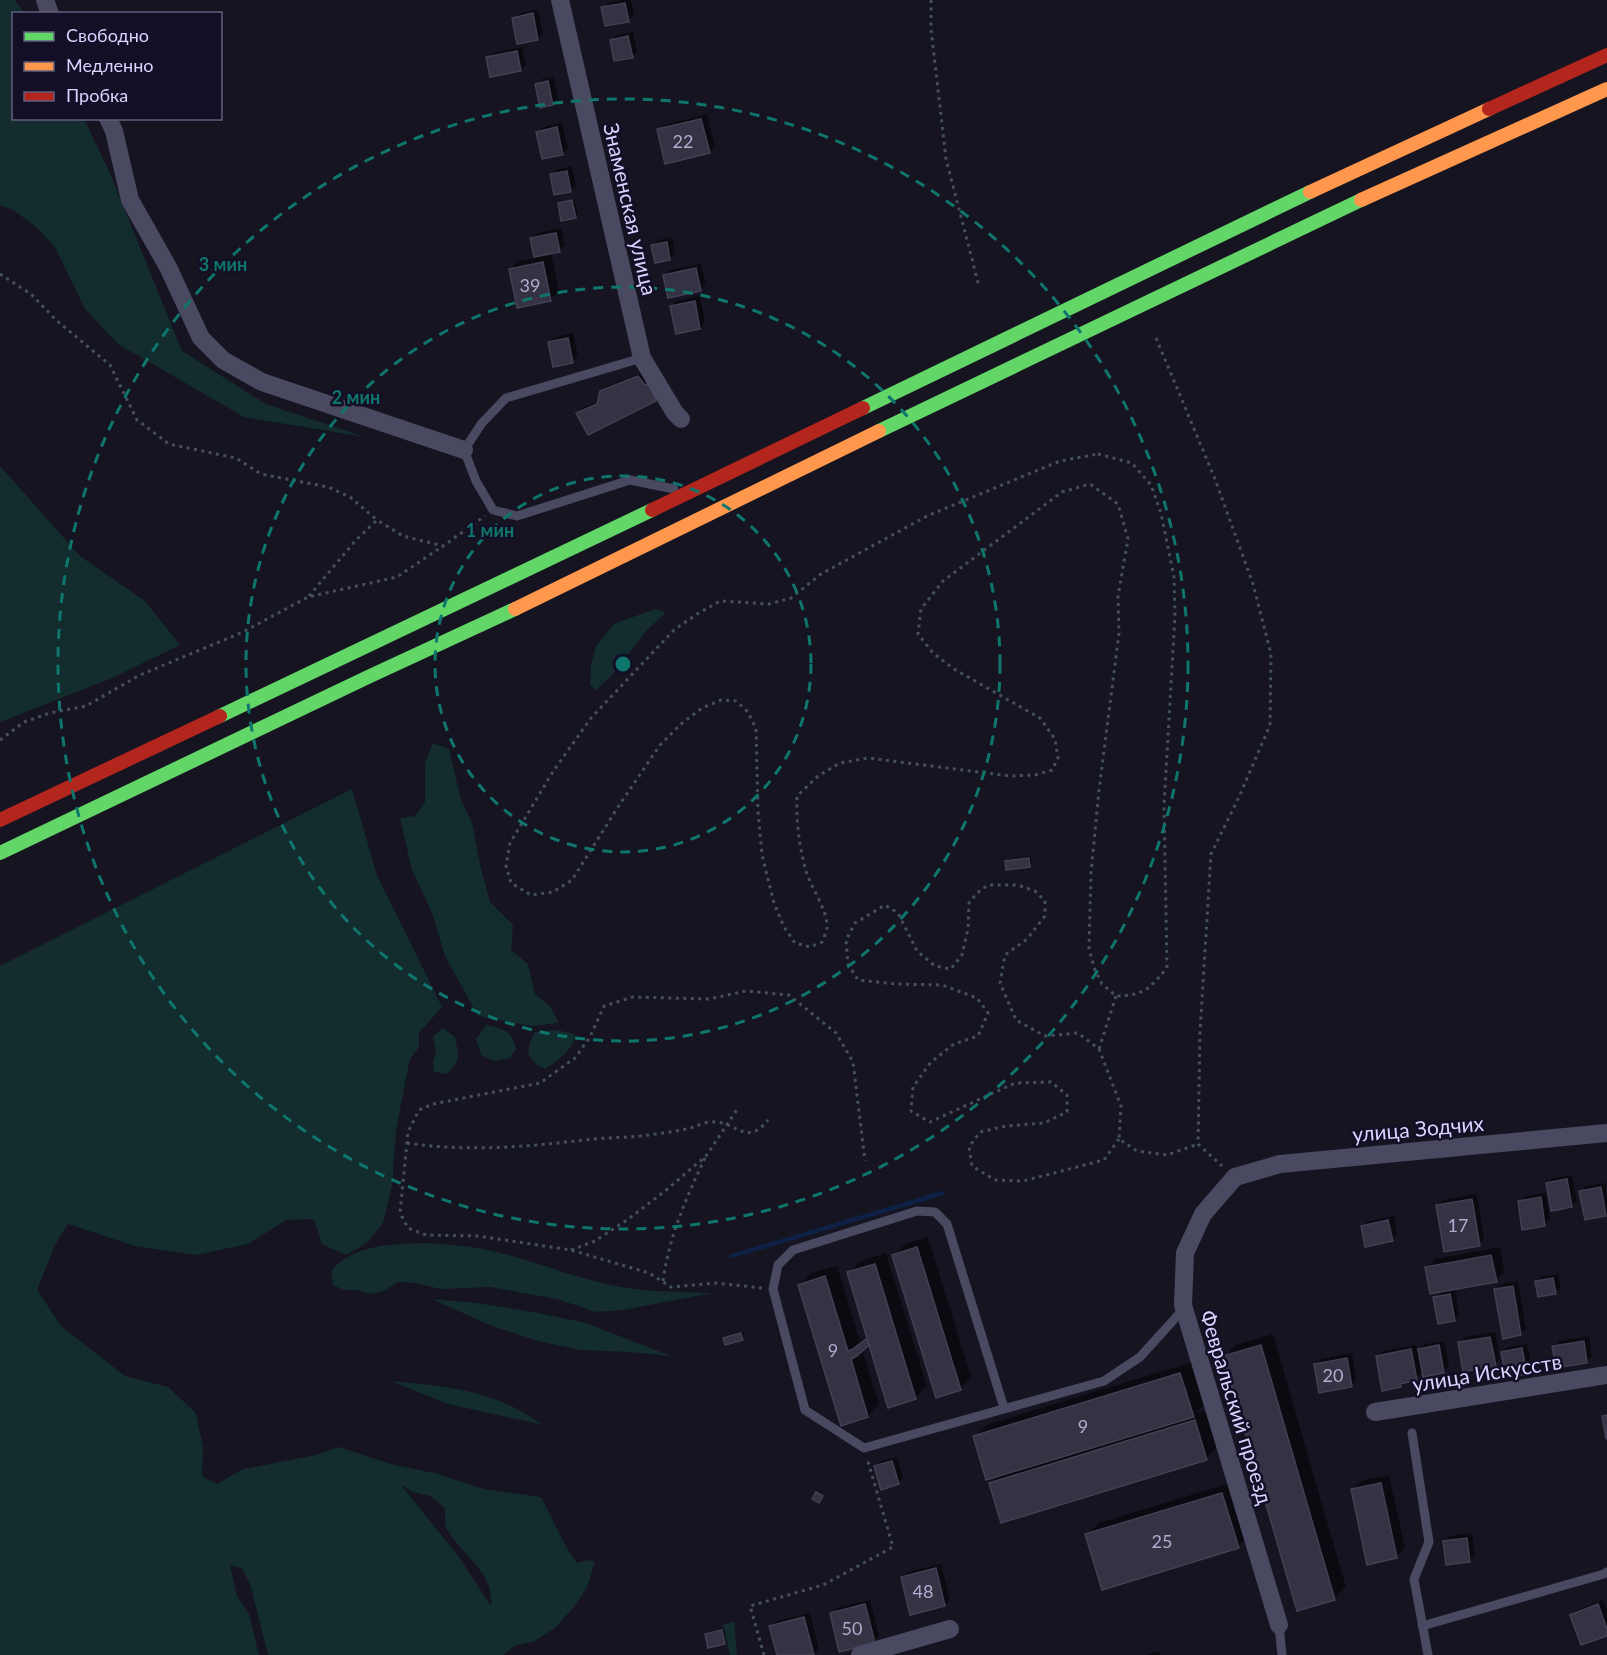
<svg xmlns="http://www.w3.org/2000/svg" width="1607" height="1655" viewBox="0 0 1607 1655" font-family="Lato,sans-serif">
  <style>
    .green { fill: #132c2d; fill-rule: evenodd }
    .shadow { fill: #0007 }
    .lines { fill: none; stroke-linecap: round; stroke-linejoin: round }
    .stream { stroke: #0d2144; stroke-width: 4.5 }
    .building { fill: #343243; stroke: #433f54; stroke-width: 1.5 }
    .path { stroke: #44505f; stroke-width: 3; stroke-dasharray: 3 4.5; stroke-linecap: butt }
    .lane { stroke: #4a4962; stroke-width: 9 }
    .street { stroke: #4a4962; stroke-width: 18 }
    .fast { stroke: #63d668; stroke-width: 14 }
    .slow { stroke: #ff974d; stroke-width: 14 }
    .jam { stroke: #b3261e; stroke-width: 14 }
    .ring { fill: none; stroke: #0f766e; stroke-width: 3; stroke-dasharray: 10 8 }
    .labels { text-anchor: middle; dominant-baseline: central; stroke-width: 5; stroke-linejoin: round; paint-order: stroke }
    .number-label { font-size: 18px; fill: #b0acd0 }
    .street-label { font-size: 21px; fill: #d9d4ff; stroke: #130f26 }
    .centre { fill: #0f766e; stroke: #130f26; stroke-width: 3 }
    .ring-label { font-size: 18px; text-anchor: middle; font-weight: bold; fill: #0f766e; stroke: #130f26; stroke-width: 5; stroke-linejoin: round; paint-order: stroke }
  </style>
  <rect width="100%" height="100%" fill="#161421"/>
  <path class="green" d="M0 0H15L24 13 14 14V118L84 119 110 173 182 351 266 404 365 437 244 417 118 344 85 309 55 247 35 226 13 210 0 205Z
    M0 466 80 556 145 601 180 645 110 679 0 722Z
    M655 609 666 613 647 630 613 674 596 690 590 685 591 665 596 646 614 624Z
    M433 743 449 749 461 800 472 823 481 869 490 902 513 925 511 950 528 964 535 994 550 1006 559 1023 531 1026 478 1016 445 956 432 913 412 870 400 818 415 816 425 802V763Z
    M352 789 377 875 442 1007 419 1033V1047L410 1059 406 1078 396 1130 392 1186 383 1223 367 1243 346 1255 322 1244 314 1219 286 1220 248 1244 195 1255 135 1246 68 1224 55 1245 37 1290 61 1326 125 1376 168 1387 196 1413 203 1448 202 1476 217 1484 243 1469 316 1455 339 1447 394 1465 434 1473 484 1489 541 1497C553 1519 562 1543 577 1563L587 1560 595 1562 587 1587 574 1607 555 1628 533 1642 516 1645 503 1655H268L250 1584 242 1568 230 1565 237 1596 249 1614 259 1655H0V966ZM401 1485 413 1492 430 1496 445 1508C445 1515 444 1525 448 1531 462 1555 495 1573 491 1606L459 1557Z
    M486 1025C504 1029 512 1031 516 1049L510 1058 494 1061 481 1055 476 1039Z
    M443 1028 455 1037C459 1057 461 1059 447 1074L434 1072 433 1063 436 1050 433 1037Z
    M556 1030 575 1034C574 1050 557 1061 545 1069L538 1066 528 1055 530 1042 535 1032Z
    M426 1243C441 1244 457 1245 472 1247 518 1254 561 1274 606 1284 641 1292 676 1292 712 1293L623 1310 596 1312 557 1299 490 1287 440 1289 416 1283 398 1282 384 1291 370 1294 358 1290H344L333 1285 331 1271C353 1244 394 1244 426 1243Z
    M432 1299 476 1303 533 1312 586 1323 671 1356 629 1352 580 1350 538 1341 489 1325Z
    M391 1381C434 1385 481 1389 519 1410 528 1415 535 1420 543 1425L448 1404Z
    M734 1622 737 1655H730L723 1624Z"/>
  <path class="shadow" d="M621 0H631L634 15 628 20 603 8 608 3Z
    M538 9 543 33 538 39 519 42 514 18 519 13Z
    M633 32 637 51 632 56 611 41 617 35Z
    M522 47 526 65 520 70 488 58 493 53Z
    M553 77 558 98 552 104 537 84 542 79Z
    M707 114 715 146 709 152 658 130 664 125Z
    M562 123 568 148 562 154 538 132 543 127Z
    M572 166 576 185 571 190 551 175 556 170Z
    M574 199 578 214 575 217 559 204 561 201Z
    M561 228 565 245 559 250 551 252 559 291 550 300 511 269 519 261 535 258 531 239 537 233Z
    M672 237 675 253 670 258 653 246 658 240Z
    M701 264 706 284 700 290 665 275 670 270Z
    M700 296 705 322 700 328 672 306 677 301Z
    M573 333 578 356 572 362 549 342 555 337Z
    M644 372 660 394 655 399 578 413 583 408 599 401 601 392 607 386Z
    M1031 856 1032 863 1029 865 1007 862 1009 859Z
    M1572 1175 1577 1201 1571 1206 1547 1184 1553 1178Z
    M1606 1183 1607 1213 1606 1215 1581 1192 1586 1186Z
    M1546 1193 1550 1219 1545 1224 1519 1201 1525 1196Z
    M1477 1194 1484 1239 1479 1245 1438 1205 1443 1200Z
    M1394 1216 1397 1234 1392 1240 1363 1226 1368 1221Z
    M928 1237 971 1377 960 1389 894 1255 905 1244Z
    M1500 1247 1504 1272 1496 1281 1455 1288 1459 1315 1454 1320 1435 1298 1442 1291 1427 1268 1435 1259Z
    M886 1253 927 1386 915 1398 870 1342 862 1349 879 1404 868 1416 800 1285 811 1273 837 1266 860 1341 868 1336 849 1273 860 1261Z
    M1558 1274 1561 1287 1555 1292 1537 1282 1542 1276Z
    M1518 1281 1526 1329 1521 1334 1496 1289 1501 1284Z
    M744 1332 745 1336 743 1339 726 1344 725 1339 727 1337Z
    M1495 1332 1500 1359 1495 1364 1460 1343 1465 1337Z
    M1273 1334 1346 1587 1334 1598 1225 1356 1236 1345Z
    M1589 1336 1592 1356 1587 1361 1554 1347 1559 1341Z
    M1444 1341 1449 1366 1443 1372 1424 1371 1416 1379 1405 1381 1401 1386 1384 1389 1377 1357 1383 1351 1416 1345 1417 1352 1425 1344Z
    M1527 1344 1532 1367 1526 1373 1503 1352 1508 1347Z
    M1352 1353 1356 1380 1351 1386 1316 1364 1321 1359Z
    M1192 1362 1205 1404 1196 1413 1206 1410 1217 1447 1206 1458 991 1483 1000 1474 974 1437 986 1425Z
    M897 1457 903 1478 898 1483 876 1467 881 1461Z
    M1389 1475 1405 1548 1396 1557 1352 1490 1361 1481Z
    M1233 1482 1249 1535 1238 1547 1087 1535 1099 1523Z
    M1472 1533 1475 1555 1469 1561 1445 1542 1450 1536Z
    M941 1564 950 1599 945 1605 902 1577 908 1572Z
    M870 1600 879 1636 874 1641 831 1614 837 1608Z
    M1603 1600 1607 1610V1634L1571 1615 1577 1610Z
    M810 1613 819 1649 813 1654 810 1655H778L771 1626 776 1621Z
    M724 1629 726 1641 724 1643 707 1634 709 1632Z
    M1159 1651 1160 1655H1147Z"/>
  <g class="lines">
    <path class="stream" d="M732 1256 943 1193"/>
  </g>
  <path class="building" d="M625 3 629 22 605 26 601 7Z
    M533 13 538 40 517 44 512 18Z
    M628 36 633 58 614 61 610 40Z
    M517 51 521 71 490 77 486 57Z
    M548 81 553 105 540 108 535 84Z
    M701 119 710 153 665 164 657 129Z
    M557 127 563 155 542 159 536 132Z
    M567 171 571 192 554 195 550 174Z
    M572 200 576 218 561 221 558 203Z
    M556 233 560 252 534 257 530 238Z
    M667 242 670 260 655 263 651 245Z
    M543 262 551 301 517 308 509 269Z
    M696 268 701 291 668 298 663 275Z
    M695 301 700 329 676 334 670 306Z
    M568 338 573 363 553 367 548 342Z
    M638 376 645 385 649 383 656 401 588 435 576 413 597 404 600 391Z
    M1029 858 1030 867 1006 870 1005 861Z
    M1567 1179 1572 1207 1551 1211 1546 1183Z
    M1601 1187 1606 1216 1585 1220 1579 1191Z
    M1541 1197 1545 1226 1522 1230 1518 1201Z
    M1472 1199 1480 1246 1444 1252 1436 1205Z
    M1388 1220 1393 1241 1365 1247 1361 1226Z
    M917 1247 961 1390 936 1398 892 1255Z
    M1491 1255 1497 1282 1430 1294 1425 1267Z
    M875 1264 916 1399 888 1408 847 1272Z
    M825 1276 848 1351 853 1349 867 1338 869 1345 857 1356 851 1359 868 1417 841 1426 798 1285Z
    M1553 1278 1556 1294 1538 1297 1535 1281Z
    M1513 1286 1521 1335 1503 1339 1494 1289Z
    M1450 1294 1455 1321 1438 1324 1433 1297Z
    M741 1333 743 1340 725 1345 723 1338Z
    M1490 1337 1496 1366 1463 1372 1458 1342Z
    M1584 1341 1587 1363 1556 1368 1552 1346Z
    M1261 1345 1335 1600 1297 1611 1223 1356Z
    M1439 1345 1444 1373 1423 1377 1418 1349Z
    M1522 1348 1527 1374 1506 1378 1501 1352Z
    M1411 1349 1417 1380 1400 1384 1401 1387 1382 1391 1376 1356Z
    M1347 1358 1352 1387 1319 1393 1314 1364Z
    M1180 1373 1194 1417 986 1480 973 1436Z
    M1607 1415V1438L1606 1439 1602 1416Z
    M1195 1420 1207 1460 1001 1523 989 1483Z
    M892 1461 899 1484 881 1490 874 1466Z
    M1381 1483 1397 1558 1367 1565 1351 1489Z
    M816 1492 823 1496 819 1503 812 1499Z
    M1222 1493 1239 1548 1102 1590 1085 1534Z
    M1467 1538 1470 1562 1446 1565 1443 1541Z
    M936 1568 945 1606 910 1615 901 1577Z
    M865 1604 875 1643 839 1652 830 1613Z
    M1598 1604 1607 1629V1636L1581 1645 1570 1615Z
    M804 1617 814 1655H777L769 1626Z
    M722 1630 725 1644 708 1648 705 1634Z"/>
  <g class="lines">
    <path class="path" d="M931 0V29L946 159 979 286
      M0 274 31 294 56 320 110 365 137 420 169 444 236 458 261 474 328 487 350 497 377 520
      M1156 338 1215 479 1253 584 1271 654 1270 725 1239 797 1211 854 1200 1032 1198 1144 1222 1166
      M1098 454 1132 463 1151 485 1161 513 1174 577 1175 616 1164 805 1167 968C1148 990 1145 995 1116 996L1102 984 1095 970 1089 949 1091 873 1099 790 1119 633 1118 596 1128 539 1118 504 1090 484 1062 492 943 581 921 609 918 634 933 653 954 669 1040 718 1055 739 1058 758 1052 770 1035 775 1010 776 868 758 840 763 818 776 797 796C796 821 799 846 806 871 811 888 828 910 827 928 826 932 824 938 822 942L810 947 795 943 784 927 774 903 762 855 758 811 756 729 748 712 736 701 721 700 702 708 681 724 660 745 618 807 572 880 553 892 531 895 511 883 506 866 510 843 554 770 591 718 674 630 697 614 720 601 769 604 791 598 821 574 927 516 1060 461Z
      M309 596 356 540 377 520 403 536 443 546 485 516
      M0 740 24 722 50 713 86 706 140 675 243 632 308 597 397 577 443 546
      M1099 1049 1116 996
      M1119 1139 1104 1160 1023 1181 995 1180 972 1166 969 1147 980 1132 1006 1126 1044 1123 1067 1112V1095L1051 1082 1015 1083 930 1122 911 1111 913 1087 931 1062 954 1044 978 1036 988 1013 977 998 942 985 896 984 858 980 848 964 846 940 855 923 885 905 898 913 917 951 935 966 951 969 962 955 968 929 969 903 977 893 988 885H1018L1035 891 1045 901V916L1027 939 1005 955 1000 983 1016 1020 1045 1036 1078 1033 1099 1049 1121 1106 1119 1139 1137 1151 1167 1155 1198 1144
      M407 1143C467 1152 525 1147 585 1140 606 1137 627 1138 649 1135 664 1133 679 1131 694 1127 699 1125 705 1122 711 1122 736 1120 746 1148 768 1120
      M571 1250 595 1241 627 1220 665 1191 706 1156 738 1108
      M663 1281C669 1237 686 1198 705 1158
      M762 1288 716 1283 671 1287 649 1273 571 1250 478 1236 426 1235 408 1228 400 1213 408 1132 419 1110 433 1104 540 1083 575 1058 590 1037 604 1006 633 997 709 999 746 991 789 995 836 1033 853 1062 865 1161
      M764 1655 750 1606 823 1585 893 1547 867 1458"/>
    <path class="lane" d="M642 358 506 398 482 423 464 450 476 481 493 510 517 516 630 480 674 489
      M1004 1408 947 1224 935 1212 917 1211 793 1250 778 1265 773 1289 805 1410 864 1448 1104 1381 1140 1357 1179 1314 1183 1306
      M1412 1433 1429 1542 1414 1579 1428 1655
      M1279 1625 1282 1655
      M1422 1626 1604 1574 1607 1572"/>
    <path class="street" d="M45 0 50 14
      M560 0 642 358 675 413 681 419
      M108 118 114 131 130 200 168 267 201 338 223 360 262 382 464 450
      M1375 1412 1607 1375
      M1279 1625 1183 1305 1185 1253 1203 1214 1235 1177 1280 1164 1607 1133
      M860 1655 950 1629"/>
    <path class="fast" d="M863 408 1310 192
      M879 431 1361 200
      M220 716 652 510
      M0 853 368 677 515 609"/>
    <path class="slow" d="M1310 192 1489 109
      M1361 200 1607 89
      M515 609 879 431"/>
    <path class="jam" d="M1489 109 1607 55
      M652 510 863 408
      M0 820 220 716"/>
  </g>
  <g class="ring">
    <circle cx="623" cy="664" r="188"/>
    <circle cx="623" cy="664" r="377"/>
    <circle cx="623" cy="664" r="565"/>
  </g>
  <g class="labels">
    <g class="number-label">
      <text x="683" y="141">22</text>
      <text x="530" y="285">39</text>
      <text x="1458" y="1225">17</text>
      <text x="833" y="1350">9</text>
      <text x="1333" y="1375">20</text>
      <text x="1083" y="1426">9</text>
      <text x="1162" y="1541">25</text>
      <text x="923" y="1591">48</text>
      <text x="852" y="1628">50</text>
    </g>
    <g class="street-label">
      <text transform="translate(631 209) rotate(77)">Знаменская улица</text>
      <text transform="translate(1418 1128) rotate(-5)">улица Зодчих</text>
      <text transform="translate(1487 1372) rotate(-9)">улица Искусств</text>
      <text transform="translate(1237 1407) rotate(73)">Февральский проезд</text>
    </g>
  </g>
  <circle cx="623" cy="664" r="9" class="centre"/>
  <g class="ring-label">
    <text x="223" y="271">3 мин</text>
    <text x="356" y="404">2 мин</text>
    <text x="490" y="537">1 мин</text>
  </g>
  <rect x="12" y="12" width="210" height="108" fill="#130f26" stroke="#625e7d" stroke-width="1.5"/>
  <rect x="24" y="32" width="30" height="9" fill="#63d668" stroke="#625e7d" stroke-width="1.5"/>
  <text x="66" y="42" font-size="18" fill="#d9d4ff">Свободно</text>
  <rect x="24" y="62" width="30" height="9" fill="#ff974d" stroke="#625e7d" stroke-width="1.5"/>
  <text x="66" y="72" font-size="18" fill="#d9d4ff">Медленно</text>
  <rect x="24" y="92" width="30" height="9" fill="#b3261e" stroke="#625e7d" stroke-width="1.5"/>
  <text x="66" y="102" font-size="18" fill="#d9d4ff">Пробка</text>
</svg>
